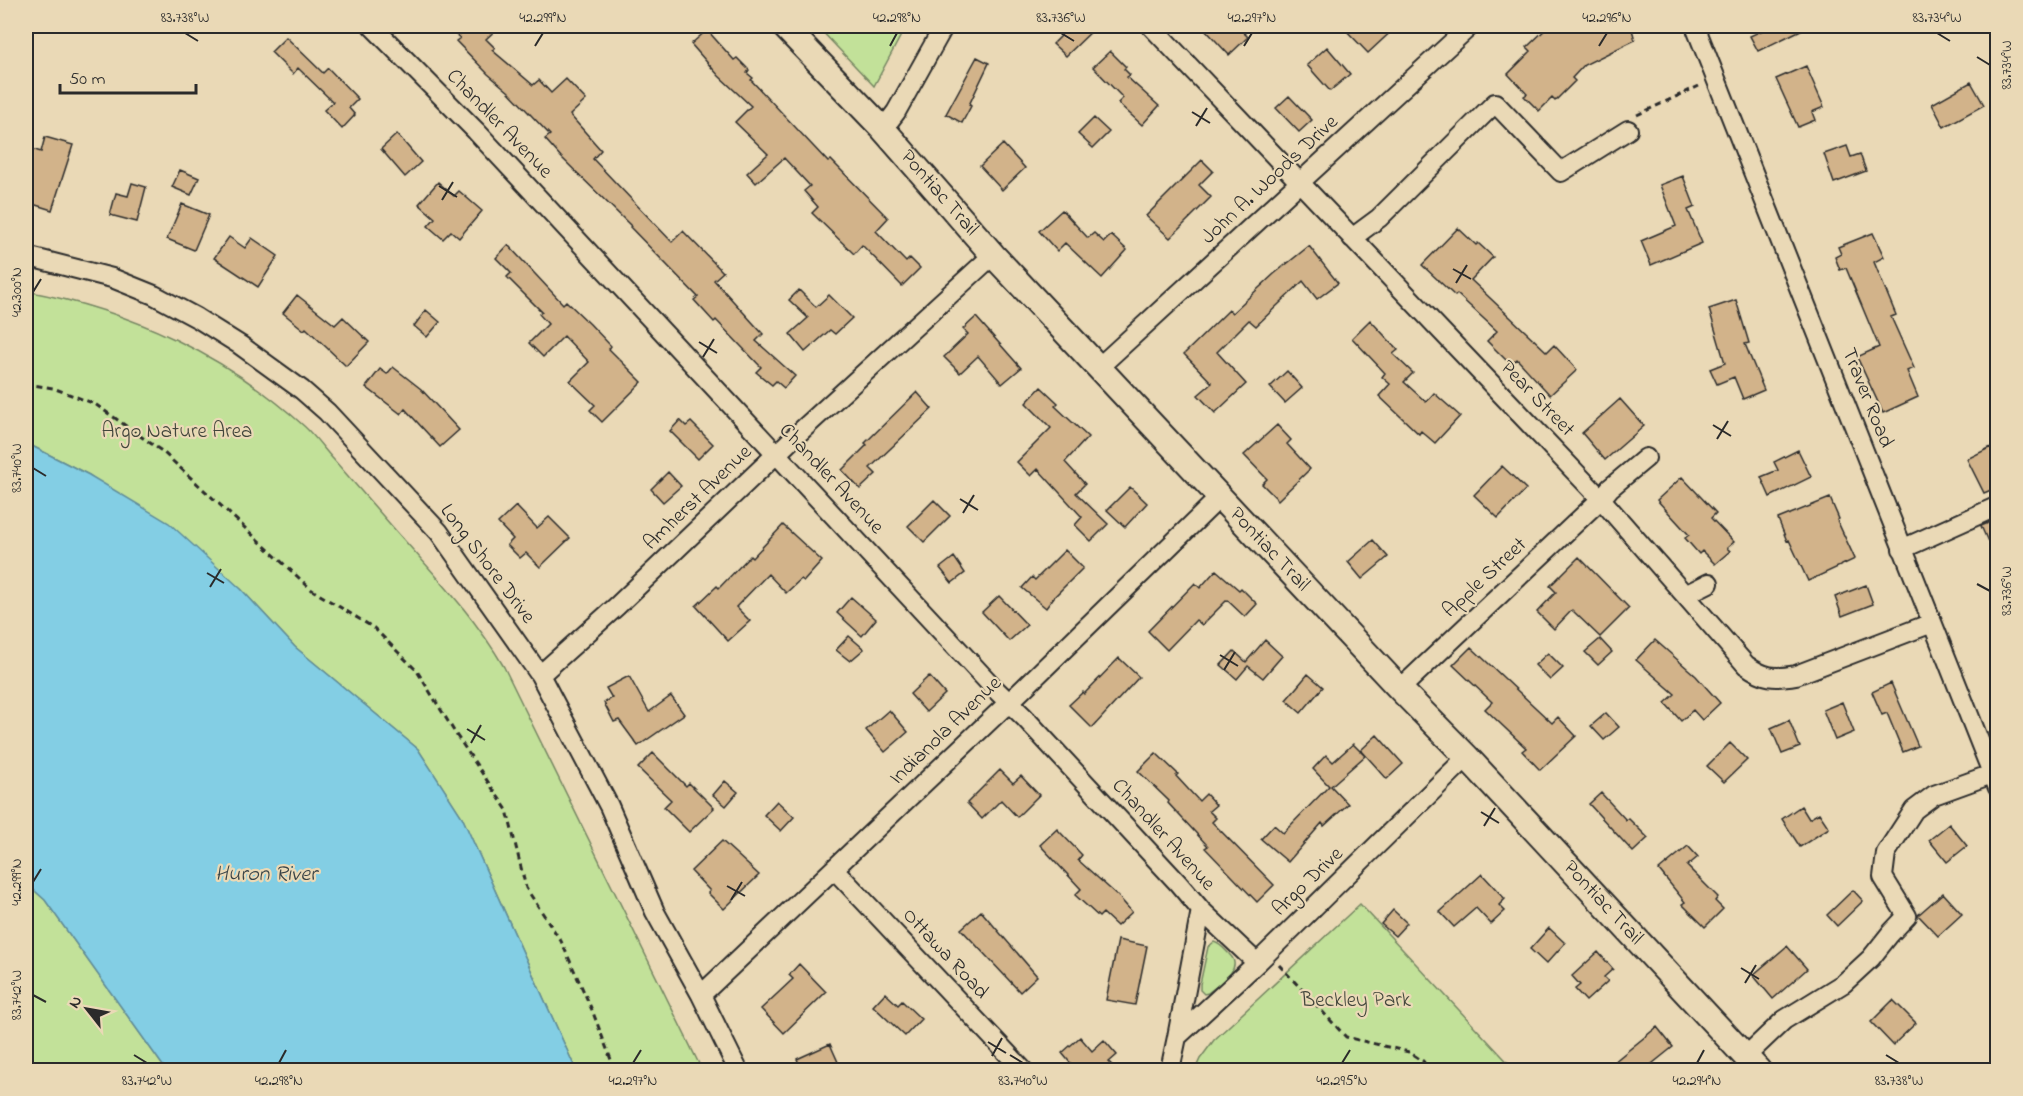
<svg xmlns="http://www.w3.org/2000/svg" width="2023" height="1096" viewBox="0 0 2023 1096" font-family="'Indie Flower',sans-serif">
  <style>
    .green { fill: #c2e199; stroke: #768662; stroke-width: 1.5 }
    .water { fill: #83cee4; stroke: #608d9a; stroke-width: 1.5 }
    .building { fill: #d2b38a; stroke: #2b2b2b; stroke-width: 1.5 }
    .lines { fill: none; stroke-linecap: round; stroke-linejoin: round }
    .minor-casing { stroke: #2b2b2b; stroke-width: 22 }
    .major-casing { stroke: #2b2b2b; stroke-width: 28 }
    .path { stroke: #2b2b2b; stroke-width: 3; stroke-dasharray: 6 4.5; stroke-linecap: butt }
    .minor { stroke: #ead9b6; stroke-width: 18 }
    .major { stroke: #ead9b6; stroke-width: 24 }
    .ticks { fill: none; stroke: #2b2b2b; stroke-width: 2 }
    .labels { text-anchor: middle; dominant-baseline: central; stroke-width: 4.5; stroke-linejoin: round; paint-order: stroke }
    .street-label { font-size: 21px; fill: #2b2b2b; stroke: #ead9b6 }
    .park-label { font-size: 21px; fill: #42463c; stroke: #ead9b6 }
    .water-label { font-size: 22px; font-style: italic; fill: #384347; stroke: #ead9b6 }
    .neatline { fill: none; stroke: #2b2b2b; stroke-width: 2 }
    .ticks-label { font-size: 15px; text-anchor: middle; fill: #2b2b2b }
  </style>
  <rect width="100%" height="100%" fill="#ead9b6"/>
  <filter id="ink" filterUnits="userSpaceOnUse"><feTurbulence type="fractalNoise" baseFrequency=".0167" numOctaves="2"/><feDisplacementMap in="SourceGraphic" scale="12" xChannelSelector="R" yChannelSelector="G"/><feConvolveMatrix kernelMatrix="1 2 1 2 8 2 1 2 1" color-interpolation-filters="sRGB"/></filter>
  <g filter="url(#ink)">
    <path class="green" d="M817 26H906L874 86Z
      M26 291C129 310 226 355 304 426 315 436 324 449 334 460 355 484 376 508 397 532 435 575 475 617 504 667L702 1070H576L462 817 418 749 295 647 241 589 89 475 26 443Z
      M26 883 45 900 166 1070H26Z
      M1360 904 1515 1070H1195L1200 1059 1214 1040Z
      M1214 942C1221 944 1225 950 1230 955 1244 969 1219 984 1208 993L1204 994 1200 990V984L1208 947Z"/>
    <path class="water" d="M26 443 89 475 169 523 241 589 295 647 418 749 462 817 576 1070H166L45 900 26 883Z"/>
    <path class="building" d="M444 26H500L486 39 495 48 492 50 533 85 539 80 551 93 566 79 586 100 570 115 601 150 593 159 672 242 683 231 723 272 714 280 763 334 756 341 795 376 784 388 776 381 772 385 756 372 761 367 716 320 714 322 694 300 698 297 630 227 631 226 561 157 545 139 550 135 509 92 488 74 456 41 460 38Z
      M1051 26H1097L1066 56 1053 44 1061 36Z
      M1202 26H1237L1248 37 1229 55Z
      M1342 26H1397L1368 53Z
      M1549 26H1631L1635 40 1584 65 1572 78 1575 81 1555 101 1552 98 1539 111 1524 96 1527 94 1508 74 1531 51 1527 47Z
      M1772 26H1809L1758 51 1750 36Z
      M707 30 734 60 737 58 749 70 747 73 753 78 751 80 828 162 831 160 888 218 876 231 906 262 910 258 920 268 902 286 862 245 854 254 812 213 818 207 804 191 810 186 784 158 756 183 747 173 768 154 735 122 751 106 719 76 691 44Z
      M286 37 323 73 328 68 358 99 349 108 355 115 342 129 324 110 333 102 298 68 293 74 271 52Z
      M1327 47 1350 74 1330 91 1307 65Z
      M1110 51 1126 67 1124 69 1130 75 1127 77 1159 106 1142 125 1118 103 1123 98 1093 67Z
      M977 57 989 63 969 105 971 106 962 123 946 114Z
      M1806 66 1824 107 1812 112 1815 120 1798 127 1776 79Z
      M1971 82 1984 105 1944 127 1932 104Z
      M1289 96 1312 120 1299 132 1276 108Z
      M1094 118 1109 132 1093 148 1078 134Z
      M397 134 421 162 405 177 381 149Z
      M45 137 73 145 52 210 26 202V147L41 152Z
      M1003 144 1025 168 1002 190 980 166Z
      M1847 146 1851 157 1860 154 1866 171 1834 183 1824 154Z
      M1202 160 1213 171 1199 185 1211 197 1170 238 1146 216Z
      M180 170 199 178 191 195 172 187Z
      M1683 176 1695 207 1688 210 1702 243 1651 265 1641 241 1676 226 1660 185Z
      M438 182 454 196 459 191 482 211 459 238 451 231 443 239 428 226 435 218 419 204Z
      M132 183 146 187 137 222 110 215 116 193 128 196Z
      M182 204 209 215 194 250 167 239Z
      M1062 210 1088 238 1094 233 1104 242 1111 235 1127 250 1102 278 1065 243 1057 251 1039 231Z
      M1458 228 1476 245 1478 243 1493 257 1471 280 1547 352 1554 345 1577 370 1550 395 1517 359 1511 365 1487 341 1497 331 1457 294 1455 296 1422 265Z
      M1873 233 1884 257 1874 262 1896 315 1891 317 1914 368 1907 371 1918 397 1883 413 1857 357 1879 347 1846 268 1840 270 1835 257 1841 254 1838 247Z
      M229 237 245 248 252 238 278 256 258 287 214 258Z
      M508 245 563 304 566 301 590 324 611 346 609 349 642 382 602 422 590 410 595 405 570 381 589 362 564 336 543 357 529 343 548 324 539 314 542 312 507 277 511 273 496 258Z
      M1309 246 1338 283 1317 299 1303 281 1256 326 1249 320 1217 352 1246 384 1215 413 1198 395 1212 383 1184 354 1229 310 1232 313 1274 274Z
      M799 290 816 307 829 295 852 318 835 334 830 330 805 352 790 334 808 318 789 300Z
      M297 295 335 325 343 317 369 342 346 366 306 328 304 330 283 313Z
      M1736 300 1749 343 1745 344 1764 390 1743 399 1734 377 1717 384 1710 369 1725 363 1709 309Z
      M426 310 440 322 427 337 414 326Z
      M976 317 1021 368 1002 384 978 356 960 373 944 357 968 334 963 329Z
      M1370 320 1398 350 1393 354 1413 373 1404 382 1426 402 1434 393 1460 416 1435 443 1421 431 1419 434 1379 396 1390 384 1382 377 1385 373 1352 338Z
      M393 367 421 389 459 430 440 447 405 409 401 414 366 387 380 369 387 374Z
      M1287 371 1302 388 1285 403 1270 387Z
      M1041 387 1058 403 1055 406 1088 437 1065 462 1085 484 1076 493 1108 524 1091 541 1075 525 1082 517 1038 469 1031 476 1017 462 1051 428 1026 403Z
      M917 392 932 409 870 468 876 474 860 489 842 470 867 445 865 443Z
      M1620 399 1644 426 1605 460 1582 433Z
      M680 420 686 426 691 422 713 444 698 459 670 431Z
      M1277 425 1291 440 1287 444 1310 469 1278 500 1262 484 1267 479 1244 455Z
      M1991 447 1998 461V487L1984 493 1967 459Z
      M1798 450 1811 477 1770 497 1761 477 1778 470 1774 462Z
      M1502 466 1526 489 1498 518 1474 495Z
      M668 472 681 486 663 502 651 489Z
      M1682 477 1716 513 1711 518 1734 542 1727 548 1730 551 1715 564 1702 551 1699 554 1685 538 1689 535 1657 500Z
      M1130 487 1147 503 1125 527 1107 510Z
      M1830 498 1839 519 1837 520 1855 559 1808 581 1789 540 1787 541 1778 519Z
      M934 500 950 516 924 542 908 526Z
      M516 506 537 528 549 517 570 538 540 567 526 553 520 558 507 545 513 539 498 523Z
      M1998 519V564L1981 526Z
      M783 525 822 561 804 581 801 579 786 593 768 574 736 607 750 621 728 641 696 606 717 586 719 588 750 556 752 558Z
      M1373 540 1388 557 1362 579 1348 562Z
      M1065 550 1083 568 1054 597 1046 608 1022 588 1032 577 1035 580Z
      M954 557 965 573 952 583 940 568Z
      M1579 557 1629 608 1600 637 1572 610 1554 629 1537 612 1556 592 1550 586Z
      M1216 570 1239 590 1241 588 1257 604 1245 617 1227 600 1202 625 1196 620 1167 650 1148 631 1195 583 1200 588Z
      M1866 585 1873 604 1842 616 1835 597Z
      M999 596 1027 625 1009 641 982 612Z
      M851 597 876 619 862 636 837 613Z
      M849 636 864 649 850 661 836 650Z
      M1600 639 1612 652 1598 665 1585 652Z
      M1265 640 1282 656 1263 678 1248 666 1237 679 1221 665 1234 651 1246 662Z
      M1655 640 1696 676 1720 703 1702 720 1693 710 1681 721 1665 703 1675 694 1636 660Z
      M1471 647 1552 723 1558 717 1576 736 1540 770 1522 751 1526 748 1485 709 1492 702 1453 665Z
      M1548 653 1563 668 1550 680 1535 665Z
      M1119 658 1139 677 1092 728 1069 705 1083 692 1084 694Z
      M1308 674 1323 687 1301 713 1286 700Z
      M629 676 649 712 671 696 684 714 638 746 619 720 614 722 604 703 612 698 606 688Z
      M929 676 945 694 926 712 910 694Z
      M1891 683 1918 746 1903 752 1887 713 1882 715 1872 692Z
      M1842 702 1854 732 1835 740 1823 710Z
      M889 710 908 732 885 752 866 730Z
      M1606 713 1619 727 1604 740 1591 726Z
      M1789 720 1800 747 1782 754 1771 728Z
      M1377 735 1403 764 1387 779 1361 750Z
      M1730 743 1747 760 1724 782 1707 766Z
      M1353 744 1365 756 1331 786 1348 804 1324 826 1322 823 1288 862 1261 839 1274 825 1283 833 1329 786 1313 769 1326 755 1333 762Z
      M653 753 686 786 689 783 714 808 689 832 664 807 671 800 638 768Z
      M1156 753 1178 774 1176 776 1199 801 1206 794 1216 805 1209 811 1216 818 1212 822 1274 885 1257 902 1205 848 1208 846 1168 803 1169 801 1138 771Z
      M1000 770 1013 783 1021 776 1039 795 1017 817 1001 800 982 819 967 803Z
      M725 781 738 792 726 806 713 795Z
      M1601 793 1626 820 1628 818 1648 838 1633 852 1589 804Z
      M777 801 794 817 781 831 764 815Z
      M1801 806 1809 819 1819 813 1829 828 1800 847 1782 819Z
      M1949 824 1967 846 1947 862 1929 840Z
      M1057 829 1082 855 1078 860 1118 896 1132 912 1117 926 1103 913 1099 917 1075 895 1081 889 1040 845Z
      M722 841 759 875 724 909 708 893 710 891 691 871Z
      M1688 846 1698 857 1687 866 1718 897 1715 901 1723 909 1705 927 1682 904 1685 902 1659 870Z
      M1482 874 1505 899 1499 905 1505 911 1491 924 1476 908 1454 927 1440 912Z
      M1853 890 1863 901 1837 926 1827 915Z
      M1943 893 1962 914 1938 936 1918 915Z
      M1393 910 1407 923 1395 936 1381 924Z
      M981 911 1037 976 1020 992 961 929Z
      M1549 928 1565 943 1546 964 1530 949Z
      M1118 940 1147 946 1135 1005 1106 1000Z
      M1787 946 1807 969 1773 999 1753 975Z
      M1598 952 1613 969 1604 977 1608 981 1586 1001 1575 989 1580 985 1572 976Z
      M799 964 826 992 784 1033 761 1009 793 979 789 975Z
      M885 993 898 1005 902 1001 921 1019 905 1036 873 1006Z
      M1893 1000 1916 1023 1893 1045 1871 1022Z
      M1657 1027 1673 1047 1643 1071H1603Z
      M1080 1037 1092 1051 1104 1040 1117 1055 1109 1062 1117 1071H1077L1062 1053Z
      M830 1044 842 1071H802L797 1059Z"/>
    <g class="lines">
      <g class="minor-casing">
        <path id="minor" d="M372 26 476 131 993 687 1024 717 1178 883 1201 910 1257 963
          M1151 26 1601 499 1746 665C1764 678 1774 679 1796 675L1932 623
          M1695 26 1998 788
          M883 129 896 112 944 26
          M1352 238 1379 218 1495 103 1561 172 1628 130
          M26 256 112 278 154 295 197 318 240 345 302 390 327 412 439 532 540 675 609 806 655 912 701 995 738 1070
          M1099 367 1470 26
          M1902 549 1998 506
          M1685 595 1709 583
          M540 675 617 606 790 441 993 255
          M1400 689 1601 499 1610 488 1646 458
          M834 869 1023 1070
          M701 995 1022 690 1220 497
          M1177 1037 1201 910
          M1745 1057 1784 1020 1844 983 1871 958 1890 934 1907 916 1883 877 1886 853 1914 810 1934 795 1992 774
          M1170 1070 1177 1037 1257 963 1467 757"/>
      </g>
      <g class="major-casing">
        <g id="major">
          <path id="s1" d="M784 26 883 129 993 255 1400 689 1467 757 1758 1070"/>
        </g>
      </g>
      <path class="path" d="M1637 115 1699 86
        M26 384 53 388 95 404 163 452 312 590 374 628 417 671 457 736 507 810 526 888 561 941 592 1010 615 1070
        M1279 965 1346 1037 1409 1052 1423 1061 1429 1070"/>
      <use href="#minor" class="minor"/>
      <use href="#major" class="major"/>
    </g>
  </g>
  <path class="ticks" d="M185 33 198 41M1061 33 1074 41M1937 33 1950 41M535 46 543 33M890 46 897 33M1244 46 1252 33M1599 46 1607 33M1977 57 1990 65M1192 112 1210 123M1196 126 1207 108M439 186 457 197M442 200 453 182M1453 269 1471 279M1456 283 1467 265M33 292 41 279M699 342 717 353M703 357 714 339M1713 425 1731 436M1717 439 1728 421M33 468 46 476M960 499 978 510M963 513 974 495M207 573 224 583M1977 584 1990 591M210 587 221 569M1220 655 1238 666M1224 670 1235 652M467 729 485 740M471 743 481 725M1481 812 1499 823M1484 826 1495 808M33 882 41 869M727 886 745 896M731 900 742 882M1741 968 1759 979M1745 983 1756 965M33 995 46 1002M988 1042 1006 1053M134 1055 147 1063M1010 1055 1023 1063M1886 1055 1899 1063M992 1056 1002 1038M279 1063 286 1050M633 1063 641 1050M1342 1063 1350 1050M1697 1063 1704 1050"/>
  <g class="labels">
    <g class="street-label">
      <text transform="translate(499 124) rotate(46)">Chandler Avenue</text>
      <text transform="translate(1270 180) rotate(-43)">John A. Woods Drive</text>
      <text stroke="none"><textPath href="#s1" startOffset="228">Pontiac Trail</textPath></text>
      <text transform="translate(1867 398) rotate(68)">Traver Road</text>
      <text transform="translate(1537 399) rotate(46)">Pear Street</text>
      <text transform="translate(831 479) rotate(47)">Chandler Avenue</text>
      <text transform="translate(698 498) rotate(-44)">Amherst Avenue</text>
      <text stroke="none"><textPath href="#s1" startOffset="714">Pontiac Trail</textPath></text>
      <text transform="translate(487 564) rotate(53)">Long Shore Drive</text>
      <text transform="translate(1485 578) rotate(-43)">Apple Street</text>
      <text transform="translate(946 731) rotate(-44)">Indianola Avenue</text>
      <text transform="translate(1163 835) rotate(48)">Chandler Avenue</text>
      <text transform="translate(1308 882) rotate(-44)">Argo Drive</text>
      <text stroke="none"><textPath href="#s1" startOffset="1200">Pontiac Trail</textPath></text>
      <text transform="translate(945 954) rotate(47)">Ottawa Road</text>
    </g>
    <g class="park-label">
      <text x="177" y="432">Argo Nature Area</text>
      <text x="1356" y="1001">Beckley Park</text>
    </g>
    <g class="water-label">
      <text x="266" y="875">Huron River</text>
    </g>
  </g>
  <rect width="2023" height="1096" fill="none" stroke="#ead9b6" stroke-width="66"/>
  <g transform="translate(87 1009) rotate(301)" stroke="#ead9b6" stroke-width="4.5" paint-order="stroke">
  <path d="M0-4.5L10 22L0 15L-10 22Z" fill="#2b2b2b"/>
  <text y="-9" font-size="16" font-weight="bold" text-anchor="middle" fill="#2b2b2b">N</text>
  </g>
  <path d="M60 84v9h136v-9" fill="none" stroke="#2b2b2b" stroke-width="3"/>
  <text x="69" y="84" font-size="18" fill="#2b2b2b" stroke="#ead9b6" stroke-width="4.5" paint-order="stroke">50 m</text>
  <rect x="33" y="33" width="1957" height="1030" class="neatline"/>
  <g class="ticks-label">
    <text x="185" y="22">83.738°W</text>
    <text x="543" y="22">42.299°N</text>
    <text x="897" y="22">42.298°N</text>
    <text x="1061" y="22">83.736°W</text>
    <text x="1252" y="22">42.297°N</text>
    <text x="1607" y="22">42.296°N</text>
    <text x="1937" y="22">83.734°W</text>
    <text transform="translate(2006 65) rotate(-90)" y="5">83.734°W</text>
    <text transform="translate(16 292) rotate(-90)" y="5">42.300°N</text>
    <text transform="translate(16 468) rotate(-90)" y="5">83.740°W</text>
    <text transform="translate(2006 591) rotate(-90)" y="5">83.736°W</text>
    <text transform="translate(16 882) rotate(-90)" y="5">42.299°N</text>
    <text transform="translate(16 995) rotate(-90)" y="5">83.742°W</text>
    <text x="147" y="1085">83.742°W</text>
    <text x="279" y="1085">42.298°N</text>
    <text x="633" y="1085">42.297°N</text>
    <text x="1023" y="1085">83.740°W</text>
    <text x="1342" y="1085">42.295°N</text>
    <text x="1697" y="1085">42.294°N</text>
    <text x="1899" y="1085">83.738°W</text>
  </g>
</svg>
